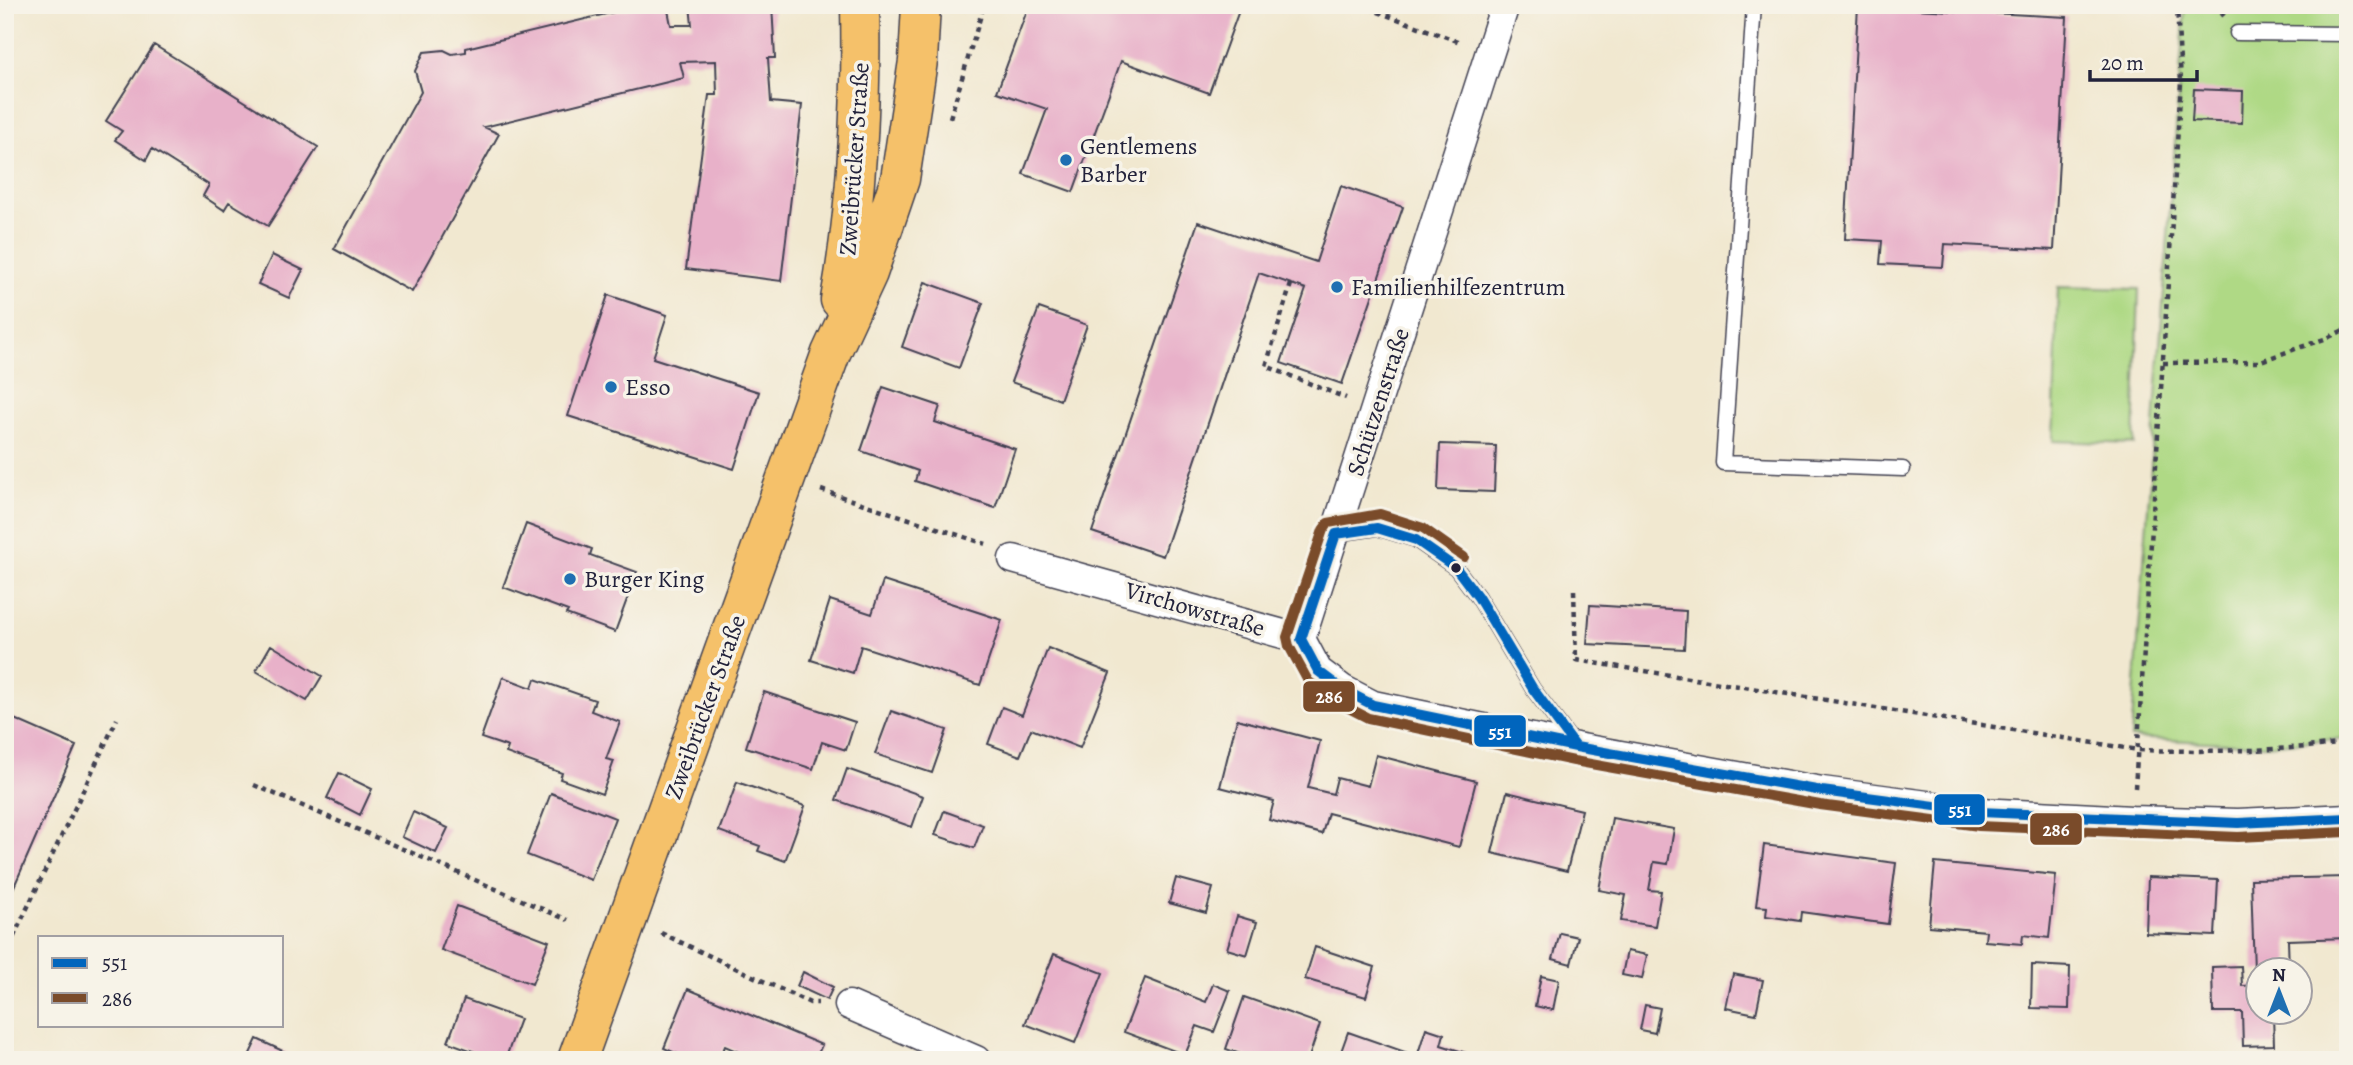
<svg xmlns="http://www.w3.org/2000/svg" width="2353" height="1065" viewBox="0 0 2353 1065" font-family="Alegreya,serif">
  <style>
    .green { fill: #afd985; stroke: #687e60; stroke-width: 2 }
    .building { fill: #e8b1c9 }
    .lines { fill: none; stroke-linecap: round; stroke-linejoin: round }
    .lane-casing { stroke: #414051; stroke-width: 17 }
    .street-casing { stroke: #414051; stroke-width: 31 }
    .primary-casing { stroke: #414051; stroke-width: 41 }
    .path { stroke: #414051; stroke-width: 4.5; stroke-dasharray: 5 5; stroke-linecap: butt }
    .lane { stroke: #fff; stroke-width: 14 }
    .street { stroke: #fff; stroke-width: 28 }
    .primary { stroke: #f5c16b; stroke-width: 38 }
    .bus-1-casing { stroke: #f7f3e8; stroke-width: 16 }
    .bus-2-casing { stroke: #f7f3e8; stroke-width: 16 }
    .bus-1 { stroke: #0065bd; stroke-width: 10 }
    .bus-2 { stroke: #7a4b2a; stroke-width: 10 }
    .poi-dot { fill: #1f6fb2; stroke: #f7f3e8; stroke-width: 2.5 }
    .bus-dot { fill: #22223b; stroke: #f7f3e8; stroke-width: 2.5 }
    .labels { text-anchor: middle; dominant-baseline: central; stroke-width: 7; stroke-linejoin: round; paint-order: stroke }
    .poi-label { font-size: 24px; fill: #22223b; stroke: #f7f3e8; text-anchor: start }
    .street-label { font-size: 24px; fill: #22223b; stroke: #f7f3e8 }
    .line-badge { stroke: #f7f3e8; stroke-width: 2.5 }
    .badge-label { font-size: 19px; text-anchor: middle; font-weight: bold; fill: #fff }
  </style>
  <rect width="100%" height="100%" fill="#f7f3e8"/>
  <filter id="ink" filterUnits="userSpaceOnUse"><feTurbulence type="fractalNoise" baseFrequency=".0143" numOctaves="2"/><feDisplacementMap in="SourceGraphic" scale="14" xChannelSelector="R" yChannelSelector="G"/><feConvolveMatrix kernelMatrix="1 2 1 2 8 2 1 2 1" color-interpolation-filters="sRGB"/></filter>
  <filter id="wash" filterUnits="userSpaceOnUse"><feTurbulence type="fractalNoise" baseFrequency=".00686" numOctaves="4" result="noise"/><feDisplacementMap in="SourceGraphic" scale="28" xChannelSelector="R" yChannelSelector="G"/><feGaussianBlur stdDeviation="1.57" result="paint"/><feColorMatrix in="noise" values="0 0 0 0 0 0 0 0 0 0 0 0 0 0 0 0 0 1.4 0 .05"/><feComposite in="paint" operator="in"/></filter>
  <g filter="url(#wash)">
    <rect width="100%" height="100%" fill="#f1e8d0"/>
    <path class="green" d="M2185 5H2348V738L2264 745 2131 738Z
      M2058 287 2139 289 2134 444 2053 441Z"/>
    <g id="blocks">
      <path class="building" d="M643 5H667L671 25H692L690 5H772L775 58H768L771 102 802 105 781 281 686 269 709 95H717L716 61 680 62 684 78 484 127 499 134 412 292 334 249 421 92 415 71 424 52 444 50 452 54 466 52V48Z
        M1029 5H1241L1209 93 1121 61 1073 192 1023 174 1047 109 997 92Z
        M1858 6 2067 17 2054 250 1945 244 1943 267 1880 264 1882 241 1845 239Z
        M154 45 318 147 268 226 229 202 224 210 203 196 209 185 152 149 146 160 115 140 122 131 106 121Z
        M2194 89 2243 91 2242 123 2192 121Z
        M1341 186 1403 207 1342 384 1281 363 1306 289 1259 273 1163 556 1092 532 1198 222 1316 262Z
        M272 255 303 270 289 298 258 284Z
        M925 282 983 303 959 368 902 347Z
        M608 295 667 315 653 358 759 392 734 469 568 416Z
        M1039 308 1087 325 1060 400 1011 382Z
        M883 387 940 406 935 422 1015 449 995 508 915 481 918 471 861 451Z
        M1440 444 1496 446 1494 492 1438 490Z
        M526 524 592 549 590 555 637 572 615 632 566 614 568 611 503 587Z
        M883 581 1002 620 980 685 861 646 853 673 811 660 830 600 872 614Z
        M1590 605 1686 611 1684 649 1587 644Z
        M271 645 322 676 307 701 256 671Z
        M1048 648 1110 673 1080 748 1031 729 1020 756 988 744 1002 707 1022 715Z
        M503 677 532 688 535 679 595 700 591 711 620 722 606 759 614 761 602 794 560 779 562 773 506 753 508 747 481 738Z
        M764 692 855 722 846 750 822 742 813 769 746 747Z
        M891 711 947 730 932 773 875 754Z
        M5 715 76 746 5 907Z
        M1237 719 1320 741 1308 788 1333 794 1337 778 1368 786 1376 755 1476 781 1459 847 1328 813 1322 834 1269 820 1274 801 1220 787Z
        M847 769 923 796 912 827 836 800Z
        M339 773 372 789 360 815 327 798Z
        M737 782 805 806 785 861 758 851 760 846 719 831Z
        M1507 792 1582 810 1567 871 1492 853Z
        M551 793 615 818 591 880 527 855Z
        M944 811 983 825 974 848 935 835Z
        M413 812 448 828 436 853 402 837Z
        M1612 818 1674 829 1668 864 1654 862 1649 890 1661 891 1655 926 1621 921 1626 895 1599 890Z
        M1764 845 1896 863 1888 924 1801 912 1800 921 1766 916 1767 907 1756 906Z
        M1935 863 2056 875 2049 938 2023 935 2022 944 1985 941 1986 931 1929 926Z
        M2148 877 2218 880 2215 936 2146 933Z
        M2348 877V938L2288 940 2289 970 2254 971 2251 879Z
        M1176 878 1213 888 1206 913 1169 903Z
        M457 906 549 941 532 984 441 950Z
        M1237 916 1257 922 1247 955 1227 949Z
        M1560 933 1578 937 1571 964 1553 959Z
        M1315 947 1375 967 1366 997 1305 979Z
        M1627 951 1647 955 1642 979 1622 975Z
        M1054 954 1103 973 1075 1043 1025 1024Z
        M2032 965 2070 967 2069 1009 2031 1008Z
        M2241 966 2242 986 2258 985V1012L2273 1015 2274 1045 2243 1046 2242 1012H2213L2212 967Z
        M803 972 833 987 827 1000 797 986Z
        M1733 974 1763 980 1756 1014 1726 1008Z
        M1541 976 1559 980 1553 1010 1535 1006Z
        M1145 978 1206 1002 1213 984 1230 991 1214 1032 1197 1026 1185 1055 1124 1032Z
        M688 989 822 1045 815 1060H757L725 1046 719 1060H691L664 1048Z
        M1244 997 1320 1024 1308 1060H1257L1226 1049Z
        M464 999 520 1019 505 1060H497L448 1042Z
        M1645 1005 1660 1008 1655 1033 1640 1030Z
        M1426 1028 1444 1034 1441 1045 1488 1060H1416Z
        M1348 1032 1408 1053 1405 1060H1338Z
        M257 1039 302 1060H247Z"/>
    </g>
  </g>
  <g filter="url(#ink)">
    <use href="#blocks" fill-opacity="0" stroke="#414051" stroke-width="2"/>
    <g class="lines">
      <g class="lane-casing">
        <path id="lane" d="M1754 5 1723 463 1903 469
          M2237 33 2348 34
          M1336 534 1377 528 1416 540 1456 568 1478 597 1533 689 1573 743"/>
      </g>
      <g class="street-casing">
        <path id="street" d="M1013 559 1301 639 1318 671 1342 689 1373 705 1576 747 1822 791 1980 812 2132 820 2238 823 2348 818
          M1301 639 1505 5
          M849 1005 976 1060"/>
      </g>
      <g class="primary-casing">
        <path id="primary" d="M840 300C857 203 862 103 860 5
          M577 1060 831 353 868 273 900 179 918 61 921 5"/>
      </g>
      <path class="path" d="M1359 5 1460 42
        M2215 5 2224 16
        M950 118 984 5
        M1291 284 1266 366 1346 398
        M2163 363 2258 362 2327 338 2348 328
        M821 490 986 544
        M1574 590 1576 660 2138 750C2209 752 2277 751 2348 743
        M254 785 568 920
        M2135 788 2181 82 2177 5
        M661 933 810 1003H818
        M5 955 117 719"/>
      <use href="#lane" class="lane"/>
      <use href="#street" class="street"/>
      <use href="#primary" class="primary"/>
      <g class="bus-1-casing">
        <path id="bus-1" d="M1377 528 1416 540 1456 568 1478 597 1533 689 1576 747 1373 705 1342 689 1318 671 1301 639 1336 534Z
          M1576 747 1822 791 1980 812 2238 823 2348 818"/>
      </g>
      <g class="bus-2-casing">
        <path id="bus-2" d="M1464 557 1423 528 1380 514 1328 523 1323 530 1287 637 1289 646 1308 681 1335 701 1368 718 1574 761 1820 805 1979 826 2238 837 2348 832"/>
      </g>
      <use href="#bus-1" class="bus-1"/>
      <use href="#bus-2" class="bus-2"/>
    </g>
  </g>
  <g class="poi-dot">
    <circle cx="1066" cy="160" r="7"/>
    <circle cx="1337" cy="287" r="7"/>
    <circle cx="611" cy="387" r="7"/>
    <circle cx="570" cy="579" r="7"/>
  </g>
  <circle class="bus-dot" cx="1456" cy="568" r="6"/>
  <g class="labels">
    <g class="poi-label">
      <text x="1080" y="146">Gentlemens<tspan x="1080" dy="28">Barber</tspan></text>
      <text x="1351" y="287">Familienhilfezentrum</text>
      <text x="625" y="387">Esso</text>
      <text x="584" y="579">Burger King</text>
    </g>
    <g class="street-label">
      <text transform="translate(854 159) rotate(-86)">Zweibrücker Straße</text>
      <text transform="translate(1378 402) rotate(-72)">Schützenstraße</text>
      <text transform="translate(1195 609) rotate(16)">Virchowstraße</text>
      <text transform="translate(705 707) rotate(-70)">Zweibrücker Straße</text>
    </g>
  </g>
  <g class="line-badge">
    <rect x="1302" y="680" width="54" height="33" rx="7" fill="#7a4b2a"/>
    <rect x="1473" y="714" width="54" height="34" rx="7" fill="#0065bd"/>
    <rect x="1933" y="793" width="53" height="33" rx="7" fill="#0065bd"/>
    <rect x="2029" y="812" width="54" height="34" rx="7" fill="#7a4b2a"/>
  </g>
  <g class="badge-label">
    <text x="1329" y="703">286</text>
    <text x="1500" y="738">551</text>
    <text x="1960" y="816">551</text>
    <text x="2056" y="836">286</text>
  </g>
  <rect width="2353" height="1065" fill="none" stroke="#f7f3e8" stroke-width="28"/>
  <rect x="38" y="936" width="245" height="91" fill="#f7f3e8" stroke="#a29fa3" stroke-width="2"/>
  <rect x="52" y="958" width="35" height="10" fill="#0065bd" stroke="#a29fa3" stroke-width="2"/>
  <text x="102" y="970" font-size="21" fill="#22223b">551</text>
  <rect x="52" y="993" width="35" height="10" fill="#7a4b2a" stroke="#a29fa3" stroke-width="2"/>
  <text x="102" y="1006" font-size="21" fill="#22223b">286</text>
  <g transform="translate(2279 991)"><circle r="33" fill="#f7f3e8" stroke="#a29fa3" stroke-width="2"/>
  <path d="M0-5L12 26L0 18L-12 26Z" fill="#1f6fb2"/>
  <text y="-10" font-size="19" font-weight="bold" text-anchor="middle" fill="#22223b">N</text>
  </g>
  <path d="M2090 70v10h107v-10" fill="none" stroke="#22223b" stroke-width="3.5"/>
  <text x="2101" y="70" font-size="21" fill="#22223b" stroke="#f7f3e8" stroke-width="5" paint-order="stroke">20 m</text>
</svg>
